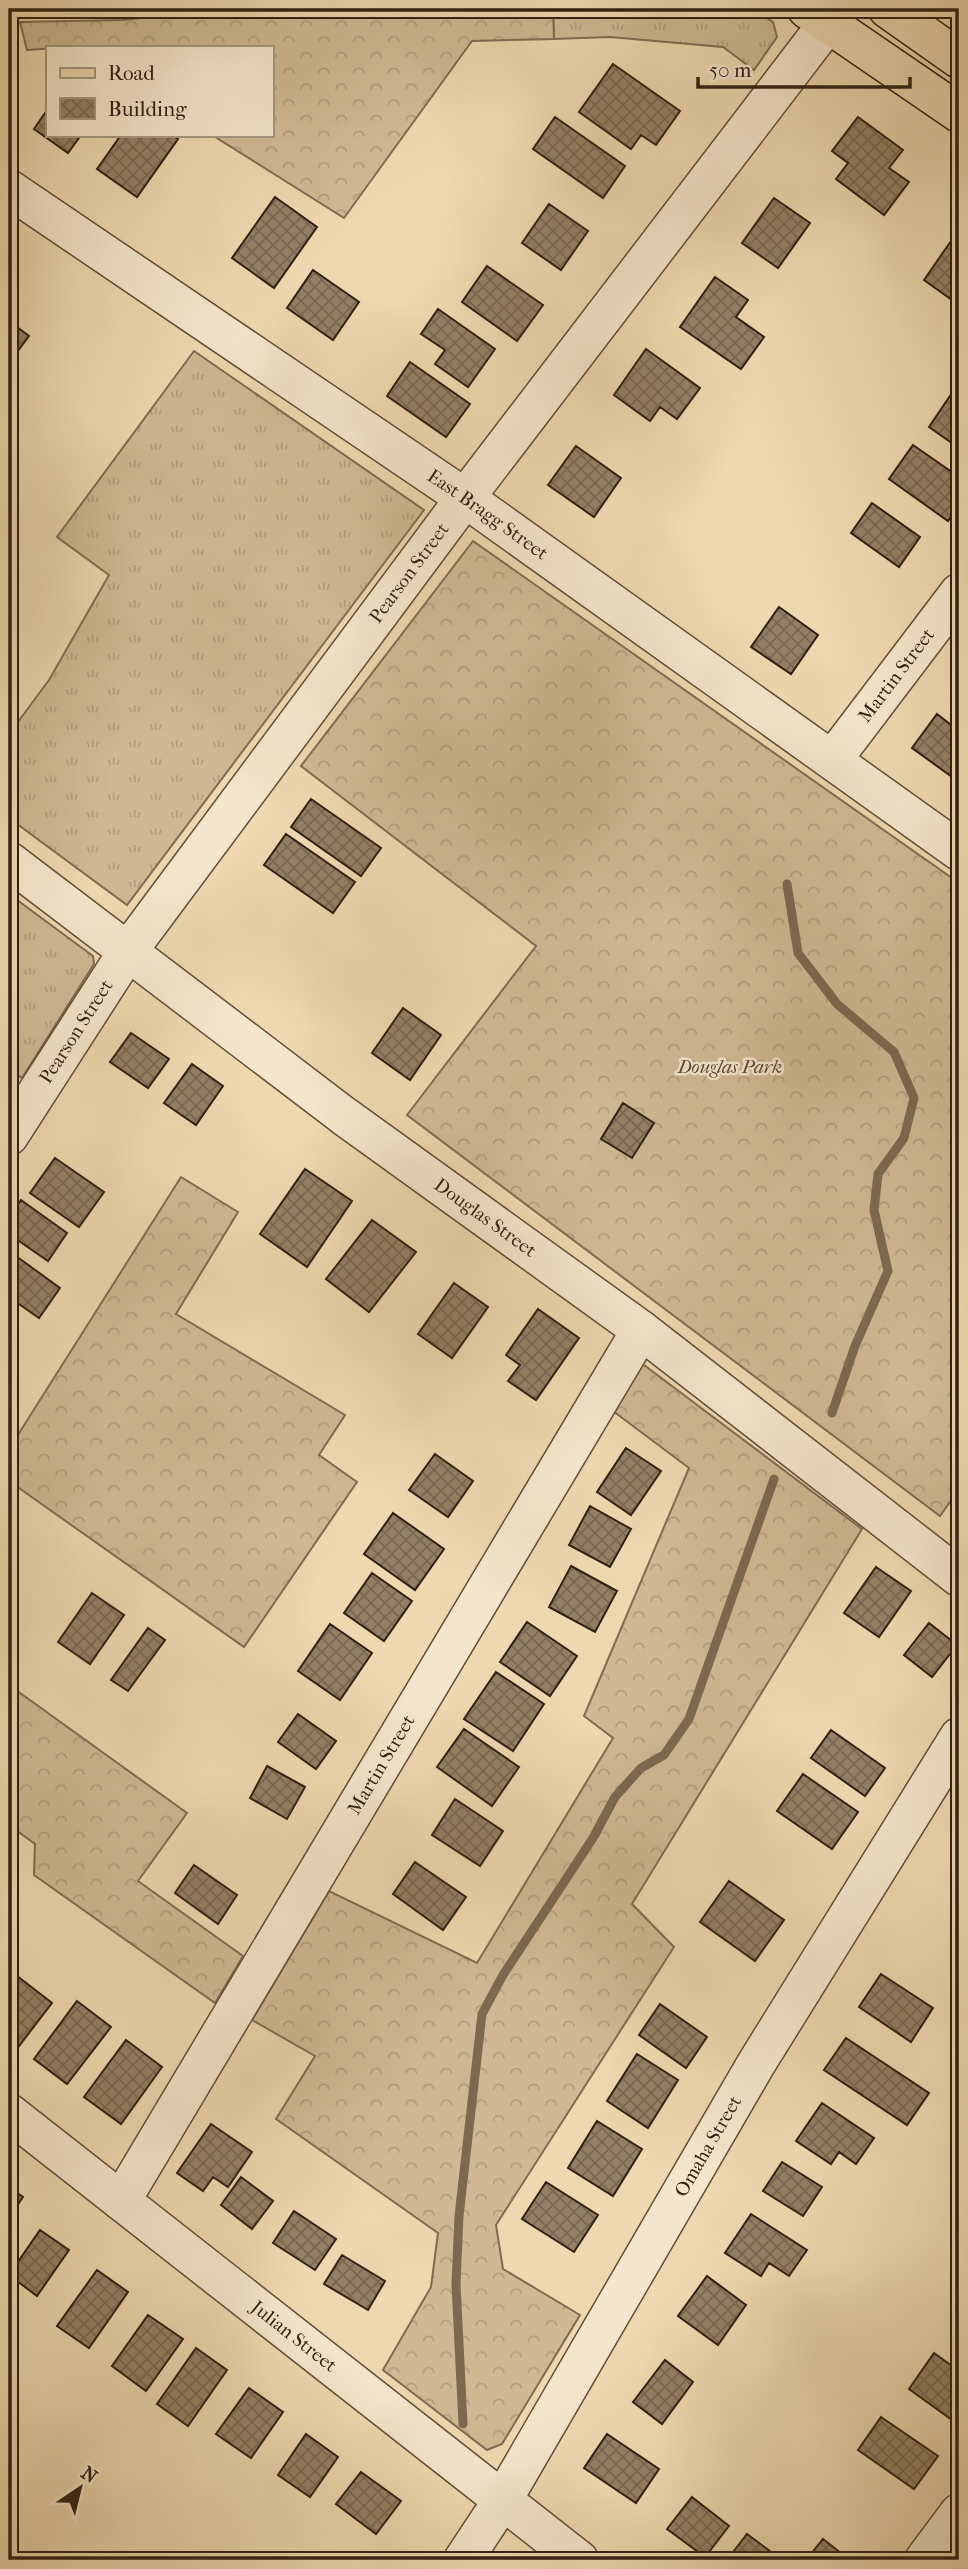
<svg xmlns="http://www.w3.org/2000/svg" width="968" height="2569" viewBox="0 0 968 2569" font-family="'IM FELL French Canon',serif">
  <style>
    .grass { fill: url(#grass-tufts); stroke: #7f6c53; stroke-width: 2 }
    .forest { fill: url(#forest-crowns); stroke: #7f6c53; stroke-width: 2 }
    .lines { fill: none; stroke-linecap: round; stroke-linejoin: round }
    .stream { stroke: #7b6950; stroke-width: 9 }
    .building { fill: url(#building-cross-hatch); stroke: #302012; stroke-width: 2 }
    .minor-casing { stroke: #604e39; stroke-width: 41 }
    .major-casing { stroke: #302012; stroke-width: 41 }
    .minor { stroke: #f4e6cb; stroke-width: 38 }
    .major { stroke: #eed8af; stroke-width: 38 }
    .labels { text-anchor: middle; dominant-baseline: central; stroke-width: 5; stroke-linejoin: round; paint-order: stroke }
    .street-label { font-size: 19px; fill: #302012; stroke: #f4e6cb }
    .park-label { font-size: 19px; font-style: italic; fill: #584632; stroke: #f4e6cb }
  </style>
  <defs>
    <pattern id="grass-tufts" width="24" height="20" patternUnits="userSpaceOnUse" patternTransform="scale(1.75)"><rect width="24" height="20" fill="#ceb994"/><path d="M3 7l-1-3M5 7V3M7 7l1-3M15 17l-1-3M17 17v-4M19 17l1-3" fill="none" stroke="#b19f7f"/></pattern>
    <pattern id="forest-crowns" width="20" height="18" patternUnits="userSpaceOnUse" patternTransform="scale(1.75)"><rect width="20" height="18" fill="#ceb994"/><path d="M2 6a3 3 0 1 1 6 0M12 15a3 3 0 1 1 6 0" fill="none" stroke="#b19f7f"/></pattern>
    <pattern id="building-cross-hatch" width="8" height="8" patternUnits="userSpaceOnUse" patternTransform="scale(1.75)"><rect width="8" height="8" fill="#938064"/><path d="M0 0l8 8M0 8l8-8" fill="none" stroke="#786851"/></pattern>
  </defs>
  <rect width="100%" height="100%" fill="#eed8af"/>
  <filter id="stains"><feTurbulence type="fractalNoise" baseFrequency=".00286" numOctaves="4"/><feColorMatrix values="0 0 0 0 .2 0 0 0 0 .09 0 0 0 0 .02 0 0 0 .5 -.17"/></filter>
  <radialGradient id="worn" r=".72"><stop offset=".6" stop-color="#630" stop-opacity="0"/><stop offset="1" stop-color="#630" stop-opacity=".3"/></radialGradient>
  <path class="grass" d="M553 9H754L773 22 777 37 754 70 723 47 610 37 554 39Z
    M194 351 424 510 127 905 9 818V734L49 680 109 575 57 537Z
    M9 894 93 956 94 964 22 1078 9 1069Z"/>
  <path class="forest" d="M228 9H553L554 39 472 41 344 218 212 135H271V47H72L27 50 20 22 122 20Z
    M473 541 959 883V1489L940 1516 407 1115 536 946 301 766Z
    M181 1177 238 1212 176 1314 345 1415 319 1455 357 1482 244 1647 9 1481V1449Z
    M640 1362 862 1529 632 1904 674 1947 496 2225 503 2269 580 2315 502 2444 487 2450 383 2370 431 2287 438 2233 276 2119 315 2056 252 2020 329 1891 477 1963 613 1738 584 1716 689 1468 613 1411Z
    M9 1685 187 1813 138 1881 243 1956 215 2003 34 1875 35 1844 9 1825Z"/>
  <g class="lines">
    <path class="stream" d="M787 884 798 953 837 1004 894 1052 914 1098 904 1138 878 1174 874 1210 888 1271 855 1346 832 1413
      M463 2424 456 2284 459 2216 482 2014 503 1975 593 1838 615 1797 641 1768 664 1755 689 1719 774 1479"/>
  </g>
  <path class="building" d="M613 64 680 111 656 145 641 135 631 149 579 112Z
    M47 110V135H81L68 153 34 129Z
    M555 117 625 166 603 198 533 149Z
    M858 117 903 150 889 168 909 182 884 215 836 179 848 163 832 151Z
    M121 135H171L178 139 137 197 97 169Z
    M275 197 317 227 274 288 232 258Z
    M774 198 810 223 778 268 742 243Z
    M549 204 588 231 561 270 522 243Z
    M951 241 959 246V305L924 280Z
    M487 266 543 305 517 341 462 302Z
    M313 270 359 302 333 340 287 308Z
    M715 277 748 300 736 317 764 337 741 369 680 327Z
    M438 309 495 349 468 387 435 364 445 350 421 334Z
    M9 321 29 336 9 363Z
    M646 349 700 388 677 419 660 407 650 421 614 395Z
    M410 362 470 404 446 437 387 396Z
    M952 393 959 398V448L929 427Z
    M913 445 959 477V505L948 521 889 479Z
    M576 446 621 478 594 517 548 485Z
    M872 503 920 537 899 567 851 533Z
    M779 607 818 635 791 674 751 647Z
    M937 714 959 731V782L912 748Z
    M311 799 381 848 361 876 291 827Z
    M286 834 355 882 333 913 264 865Z
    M403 1008 441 1035 410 1080 372 1053Z
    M131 1033 169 1059 148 1088 110 1062Z
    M192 1064 223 1086 196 1125 164 1103Z
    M623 1103 654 1123 632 1158 601 1139Z
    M55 1158 104 1192 79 1227 30 1193Z
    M305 1169 352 1201 307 1267 260 1234Z
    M21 1200 67 1233 48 1261 9 1234V1218Z
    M372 1220 416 1252 369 1312 326 1279Z
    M9 1251 60 1288 39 1318 9 1297Z
    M454 1283 488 1307 452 1358 418 1334Z
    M538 1309 579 1338 536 1400 508 1381 520 1365 506 1355Z
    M626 1448 661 1471 631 1515 597 1492Z
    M435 1454 473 1481 448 1517 409 1490Z
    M590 1506 631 1529 610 1567 569 1545Z
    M393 1513 444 1549 415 1590 364 1554Z
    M571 1566 617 1591 595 1632 549 1607Z
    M876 1567 911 1591 879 1637 844 1613Z
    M372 1573 412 1601 384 1641 344 1613Z
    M92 1593 124 1615 90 1664 58 1642Z
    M527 1622 577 1656 550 1696 500 1662Z
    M929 1623 957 1645 932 1677 904 1655Z
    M330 1624 372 1653 340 1700 298 1671Z
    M148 1628 165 1640 128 1691 111 1680Z
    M496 1672 544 1704 513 1751 464 1719Z
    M298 1714 336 1741 316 1769 278 1742Z
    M464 1729 519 1767 492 1806 437 1767Z
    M831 1730 885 1768 865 1796 811 1758Z
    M267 1766 305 1787 287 1819 250 1798Z
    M803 1774 858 1812 832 1849 777 1811Z
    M455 1799 503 1831 480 1866 432 1835Z
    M415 1862 466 1897 443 1930 393 1894Z
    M194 1865 237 1895 218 1924 175 1893Z
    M729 1881 784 1920 755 1961 700 1922Z
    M12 1972 52 2003 19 2046 9 2038V1975Z
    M881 1974 933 2008 911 2042 859 2007Z
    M77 2001 111 2027 67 2084 34 2059Z
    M660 2004 707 2037 686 2068 639 2035Z
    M846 2038 929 2093 907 2125 824 2070Z
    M126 2040 162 2067 121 2124 84 2097Z
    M637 2054 678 2080 648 2128 607 2101Z
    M822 2103 874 2138 856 2164 839 2152 831 2164 796 2141Z
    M597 2121 642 2149 613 2196 568 2168Z
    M211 2124 252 2152 228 2187 213 2177 203 2191 177 2173Z
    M782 2162 822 2187 803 2216 763 2191Z
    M241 2177 273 2201 252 2229 221 2205Z
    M546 2182 598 2215 574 2252 522 2219Z
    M9 2187 23 2197 9 2217Z
    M294 2211 336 2239 315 2270 273 2243Z
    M751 2214 807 2250 789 2276 769 2263 761 2276 725 2253Z
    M40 2230 69 2250 37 2296 9 2275Z
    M342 2255 385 2281 368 2310 324 2284Z
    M97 2270 128 2292 89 2348 57 2326Z
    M707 2276 746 2305 718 2345 678 2316Z
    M148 2315 183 2339 146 2391 112 2366Z
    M196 2348 227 2370 188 2426 157 2404Z
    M934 2353 959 2371V2425L909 2389Z
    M665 2360 693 2382 662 2424 633 2402Z
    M249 2388 283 2412 251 2458 216 2434Z
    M881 2417 938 2456 914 2489 858 2450Z
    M306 2434 338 2457 310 2497 278 2475Z
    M607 2434 659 2469 636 2503 584 2468Z
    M361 2472 401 2501 376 2534 336 2504Z
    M692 2497 729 2526 705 2557 667 2529Z
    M747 2534 782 2560H727Z
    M823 2539 846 2557 843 2560H806Z"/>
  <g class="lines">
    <g class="minor-casing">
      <g id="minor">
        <path id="s1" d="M9 189 465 498 959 851"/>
        <path id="s2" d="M833 759 959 593"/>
        <path id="s3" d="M9 861 344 1116 641 1330 959 1577"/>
        <path id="s4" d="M9 1136 128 951 465 498 828 23"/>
        <path id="s5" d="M9 2113 579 2560"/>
        <path id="s6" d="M121 2201 641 1330"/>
        <path id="s7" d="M463 2560 502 2501 756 2064 959 1737"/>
        <path d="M924 2560 959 2513"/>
      </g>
    </g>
    <g class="major-casing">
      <path id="major" d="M807 9 959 113
        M888 9 959 59"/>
    </g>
    <use href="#minor" class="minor"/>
    <use href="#major" class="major"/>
  </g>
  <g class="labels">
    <g class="street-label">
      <text stroke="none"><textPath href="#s1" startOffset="579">East Bragg Street</textPath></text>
      <text stroke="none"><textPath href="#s4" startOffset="691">Pearson Street</textPath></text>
      <text stroke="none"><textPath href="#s2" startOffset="105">Martin Street</textPath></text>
      <text stroke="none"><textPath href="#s4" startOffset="124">Pearson Street</textPath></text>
      <text stroke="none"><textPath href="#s3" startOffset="595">Douglas Street</textPath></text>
      <text stroke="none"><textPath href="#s6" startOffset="508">Martin Street</textPath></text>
      <text stroke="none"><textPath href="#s7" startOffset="481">Omaha Street</textPath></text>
      <text stroke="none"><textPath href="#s5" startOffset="362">Julian Street</textPath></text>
    </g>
    <g class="park-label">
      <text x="730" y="1067">Douglas Park</text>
    </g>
  </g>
  <rect width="968" height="2569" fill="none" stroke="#eed8af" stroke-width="35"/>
  <rect x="10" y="10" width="947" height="2548" fill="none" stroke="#302012" stroke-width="3.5"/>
  <rect x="18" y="18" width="933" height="2534" fill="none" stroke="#302012" stroke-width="2"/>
  <rect x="46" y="46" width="228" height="91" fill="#f4e6cb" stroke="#a69781" stroke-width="2"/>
  <rect x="60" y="68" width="35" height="10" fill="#eed8af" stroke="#a69781" stroke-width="2"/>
  <text x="108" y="80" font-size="21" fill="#302012">Road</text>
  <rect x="60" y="98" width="35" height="21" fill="url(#building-cross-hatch)" stroke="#a69781" stroke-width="2"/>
  <text x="108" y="116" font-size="21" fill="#302012">Building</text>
  <g transform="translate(80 2488) rotate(35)" stroke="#f4e6cb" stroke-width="5" paint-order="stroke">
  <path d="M0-5L12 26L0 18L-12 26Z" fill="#302012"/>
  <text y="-10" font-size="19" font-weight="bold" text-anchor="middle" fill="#302012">N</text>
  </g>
  <path d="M698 77v10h212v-10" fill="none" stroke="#302012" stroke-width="3.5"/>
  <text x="709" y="77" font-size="21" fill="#302012" stroke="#f4e6cb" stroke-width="5" paint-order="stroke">50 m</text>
  <rect width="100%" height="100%" filter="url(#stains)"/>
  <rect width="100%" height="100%" fill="url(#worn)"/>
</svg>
